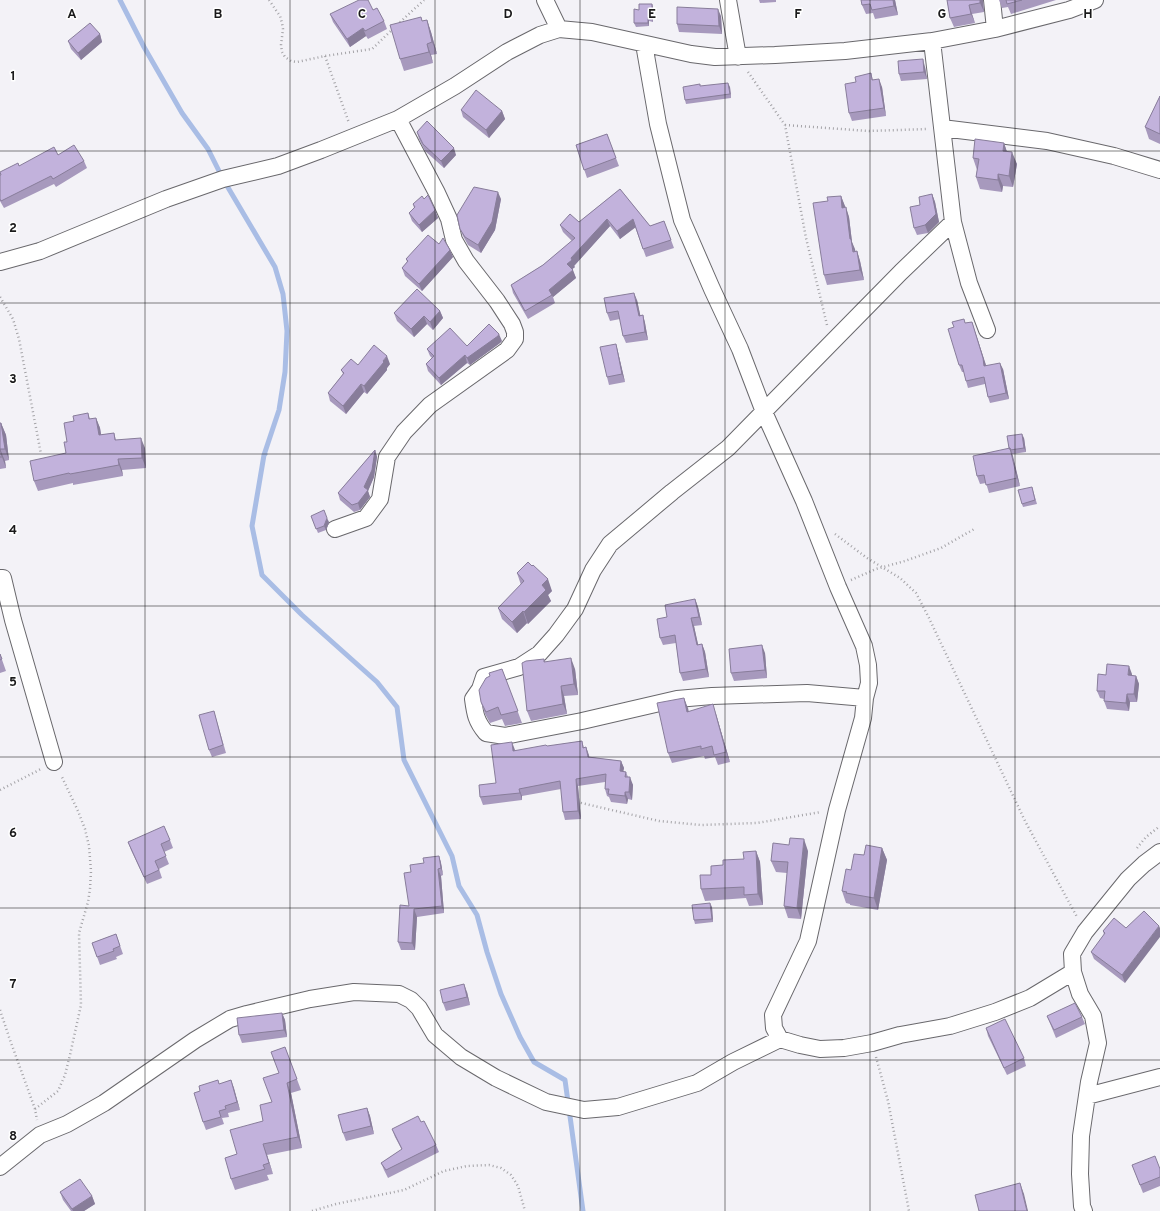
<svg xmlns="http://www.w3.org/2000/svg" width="1160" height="1211" viewBox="0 0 1160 1211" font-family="Overpass,sans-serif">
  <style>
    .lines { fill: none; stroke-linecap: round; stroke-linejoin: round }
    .stream { stroke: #a9bde5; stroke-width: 5 }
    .minor-casing { stroke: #69686c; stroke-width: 18 }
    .path { stroke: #a4a3a7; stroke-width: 2.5; stroke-dasharray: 1 3; stroke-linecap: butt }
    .minor { stroke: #fff; stroke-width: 16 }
    .wall { fill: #a799bd }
    .shaded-wall { fill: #887d9a }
    .building { fill: #c2b2dc; stroke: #887d9a }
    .grid { fill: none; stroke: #1a1a1b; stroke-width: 1; stroke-opacity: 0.55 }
    .grid-label { font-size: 13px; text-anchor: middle; font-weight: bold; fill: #1a1a1b; stroke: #fff; stroke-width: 3; stroke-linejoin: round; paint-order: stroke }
  </style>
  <rect width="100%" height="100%" fill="#f3f2f7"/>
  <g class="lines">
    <path class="stream" d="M120 0 144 47 182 113 208 149 223 179 275 267 283 294 287 331 285 372 279 410 264 455 265 454
      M264 455 252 526 262 575 302 615 377 682 397 707 404 760 452 856 459 886 477 915 487 952 501 994 520 1037 534 1062 565 1080 583 1211"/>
    <g class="minor-casing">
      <path id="minor" d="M545 0 559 29
        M728 0 738 57
        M992 0 995 29
        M932 41 953 222 969 283 987 330
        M644 44 658 124 682 220 712 289 740 349 764 412 804 501 838 587 864 646 868 665 869 683 865 698 863 718 837 810 808 941 773 1015 774 1028 780 1039 800 1045 820 1049 844 1048 872 1043 900 1035 950 1026 995 1012 1030 998 1073 972
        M942 128 1047 141 1114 156 1160 170
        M0 262 40 251 166 199 223 179 278 166 321 150 398 119 455 86 507 52 540 35 559 29 592 32 691 54 715 57 775 55 845 51 932 41 995 29 1069 10 1095 0
        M335 529 366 518 380 499 387 457 404 432 430 405 507 350 515 339V332L512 324 497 301 466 261 454 240 449 219 437 193 398 119
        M0 578H3L13 620 54 762
        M865 698 807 693 712 696 677 699 582 721 520 733 505 736 486 733C476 721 475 714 473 699L480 689 484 677 519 667 539 654 556 635 575 609 593 570 610 544 672 492 728 448 901 272 953 222
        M1087 1096 1160 1077
        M0 1167 40 1135 67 1124 104 1103 195 1040 230 1019 247 1014 310 999 354 992 399 994 411 1000 419 1008 435 1035 461 1057 496 1078 546 1102 584 1110 618 1107 697 1083 733 1062 780 1039
        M1084 1211 1082 1206 1080 1174 1081 1136 1089 1082 1098 1043 1093 1016 1080 994 1073 972 1072 954 1085 932 1128 879 1144 864 1160 852"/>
    </g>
    <path class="path" d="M269 0 280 16 282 23 283 29 281 45 282 52 285 57 291 61 297 62 325 56 372 49 393 29
      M397 25 424 0
      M325 56 349 123
      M748 72 785 125 806 238 827 325
      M785 125 869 131 928 129
      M0 297 13 319 19 339 41 454
      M835 534 867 558 900 578 916 593 929 618 1025 821 1077 917
      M851 580 876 569 905 561 941 548 976 528
      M0 790 41 769
      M577 802 659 821 701 825 757 823 821 812
      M1137 848 1146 837 1160 826
      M0 1010 9 1037 35 1109 37 1120
      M876 1057 888 1101 909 1211
      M35 1109 58 1091 65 1075 70 1055 81 1005 79 933 88 902 90 889 91 871 89 846 85 829 78 811 61 775
      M312 1211 336 1204 404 1190 444 1171 467 1166 489 1165 501 1168 511 1175 518 1186 525 1211"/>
    <use href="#minor" class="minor"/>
  </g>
  <path class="wall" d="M759 0H776V2L760 3Z
    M861 0H895L898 15 875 19 873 13 866 14 862 5Z
    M947 0H983L984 12 972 14 975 23 954 27 950 18Z
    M999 0H1056L1011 14 1008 7 1002 8Z
    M652 4 653 8V22L649 21V26L636 27 634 23 639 10Z
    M330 14 384 21 387 29 368 39 366 36 350 47 333 22Z
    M721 16 722 34 679 32 677 24Z
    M427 20 431 32 437 54 431 55 433 63 404 71 400 59 422 21Z
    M100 34 102 42 81 60 71 49 68 41Z
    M925 67 927 79 901 81 899 74Z
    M871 73 873 80 882 87 886 116 852 121 849 113 856 82Z
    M701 86 730 87 731 98 686 104 685 100Z
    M1160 96V144L1149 139 1145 127Z
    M461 110 502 111 505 119 489 138 463 117Z
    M417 132 456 155 444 168 425 151 419 139Z
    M607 134 619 166 587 178 576 145Z
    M1004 143 1007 152 1017 164 1013 187 1003 186 1002 192 980 189 976 177 977 170 973 158Z
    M58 155 84 161 87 168 56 187 54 184 4 208 0 201V175L19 166Z
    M620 189 650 226 664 221 674 248 646 257 635 227 620 239 610 226 574 266 575 267 572 269 576 278 553 297 555 303 528 319 513 293 511 285 543 265 572 241 563 232 560 225 579 222Z
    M932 194 935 202 939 222 928 233 917 235 914 228 920 205Z
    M841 196 845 207 849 217 852 242 855 252 857 251 860 261 864 280 827 285 824 275 828 201Z
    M501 199 495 230 481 253 468 245 463 236 460 229Z
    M413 204 435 210 438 218 422 232 412 221 409 213 414 208Z
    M439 244 450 250 453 257 422 291 405 276 402 268 407 262 406 259Z
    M637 300 640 315H643L645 323 648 340 626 343 623 336 620 319 610 321 607 313Z
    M440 311 443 318 433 330 427 324 414 337 397 321 394 313Z
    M972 322 986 366 1003 369 1009 399 990 403 988 397 985 384 968 388 966 381 964 372H962L959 365 966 323Z
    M502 341 500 343 470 365 467 363 441 385 428 371 426 364 432 358 430 356 427 349 467 346Z
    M616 344 618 352 625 382 609 385 607 377Z
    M390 364 387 368V370L367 394 364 392 346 414 330 401 328 393 343 374 341 370 358 365Z
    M88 413 90 419 96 418 100 428 101 435 114 433 116 440 145 448 146 468 122 470 123 476 73 485V483L38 491 34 481 66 453 67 442 74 421Z
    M0 423H1L6 435 9 460 5 461 6 468 0 469Z
    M1024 438 1026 452 1012 454 1020 486 989 493 986 483 980 484 977 476 1009 448Z
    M375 450 377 457 374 477 368 491 370 497 360 510 354 512 340 500 338 493Z
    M1032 487 1037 504 1023 507 1022 504Z
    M311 516 329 522 326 530 318 533Z
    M517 573 552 591 548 595 551 601 528 624 527 623 517 633 502 619 498 608 521 585Z
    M695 599 698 607 702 625 694 626 698 645 702 644 705 652 709 677 683 681 680 673 676 643 663 645 660 638 667 617Z
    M765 653 767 678 734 681 731 673Z
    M0 654 6 671 0 673Z
    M544 659 545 662 575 669 578 695 564 696 567 714 531 721 527 711Z
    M502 669 522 723 505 726 502 719 490 723 485 714 481 702 490 676Z
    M1132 674V676H1136L1139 684 1137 702H1130L1129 711 1107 709 1104 701V699L1100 698 1097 691 1106 675Z
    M684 698 688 711 716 714 730 762 718 765 715 757 705 759 704 756 672 763 668 753Z
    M214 711 226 753 212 757 209 750Z
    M582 741 584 748 586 747 589 757 621 761 624 768 623 771 626 772 628 777 633 785 632 800 628 799 627 804 611 802 609 797 607 796 605 789V782L578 786 581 819 565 820 563 812 561 789 522 796V800L483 805 480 797 496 783 515 750V751Z
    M170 840 173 848 164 852 169 864 159 869 162 878 147 884 131 850 128 842Z
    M882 848 887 860 878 910 850 905V904L846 903 842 891 851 870 864 855Z
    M756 851 760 862 763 905 749 906 746 898 705 901 701 889 711 875 723 865 744 859Z
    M808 851 801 919 788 918 784 906 787 873 776 872 771 861Z
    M439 856 441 863 443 875 441 876 444 913 417 917 415 950H401L398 942 409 906 411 872 424 863Z
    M712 907 713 922 695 924 694 920Z
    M1126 928 1125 983 1094 959 1091 952 1104 935 1103 931Z
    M116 934 123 954 116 957 117 959 100 965 92 943Z
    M467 992 470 1005 446 1011 443 1003Z
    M282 1013 285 1020 287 1037 242 1043 239 1035Z
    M1047 1016 1082 1017 1085 1024 1056 1038Z
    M986 1028 1024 1058 1026 1066 1007 1075 988 1036Z
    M285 1047 301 1090 291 1093 302 1148 267 1155 273 1174 267 1175 269 1180 235 1190 231 1179 237 1154 263 1121 272 1102Z
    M231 1080 240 1110 228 1113 229 1117 222 1118 224 1124 206 1130 203 1122 200 1091 220 1084Z
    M367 1108 370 1116 374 1134 346 1141 343 1133Z
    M392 1129 436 1145 439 1152 388 1178 384 1170 381 1163 402 1150 395 1137Z
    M1132 1165 1160 1169V1186L1143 1193Z
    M60 1192 92 1196 95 1204 84 1211H71L63 1200Z"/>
  <path class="shaded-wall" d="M893 0H895L898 15 894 6Z
    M980 0H983L984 12 980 3Z
    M652 4 653 8V22L652 18Z
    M969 5 975 23 971 14Z
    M718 9 721 16 722 34 719 26Z
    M648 17 649 21V26L648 23Z
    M427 20 431 32 437 54 432 42Z
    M363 28 366 36 350 47 347 39Z
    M100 34 102 42 81 60 78 53Z
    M427 44 431 55 433 63 429 52Z
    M923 59 925 67 927 79 924 72Z
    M879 79 882 87 886 116 884 108Z
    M728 83 730 87 731 98 730 94Z
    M502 111 505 119 489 138 486 130Z
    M1004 143 1008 155 1003 151Z
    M454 148 456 155 444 168 441 161Z
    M1012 152 1017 164 1013 187 1009 176Z
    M998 174 1003 186 1002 192 998 180Z
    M498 192 501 199 495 230 481 253 478 245Z
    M932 194 935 202 939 222 928 233 925 225Z
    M841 196 845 206 846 218 842 208Z
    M846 207 849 217 852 242 855 249 857 262 850 239Z
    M435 210 438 218 422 232 419 225Z
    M607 219 610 226 574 266 575 267 570 271 567 264 571 258Z
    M633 219 636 227 620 239 617 231Z
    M450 250 453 257 422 291 419 284Z
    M857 251 860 261 864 280 860 270Z
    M573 270 576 278 553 297 549 290Z
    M634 293 637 300 642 323 639 316Z
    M440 311 443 318 433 330 430 322Z
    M643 315 645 323 648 340 645 332Z
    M424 316 427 324 414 337 411 329Z
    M972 322 986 365 987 373 984 366Z
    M499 334 502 341 500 343 470 365 467 358Z
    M616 344 618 352 625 382 622 374Z
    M465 355 467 363 441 385 439 378Z
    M387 356 390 364 387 368V370L367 394 364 386Z
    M1000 363 1003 369 1009 399 1006 393Z
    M361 384 364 392 346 414 343 406Z
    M96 418 100 428 103 446 99 435Z
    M1 423 6 435 9 460 5 449Z
    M1022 434 1024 438 1026 452 1024 448Z
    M141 438 145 448 146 468 142 458Z
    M1010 448 1013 456 1020 486 1017 478Z
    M0 449 5 461 6 468 2 457Z
    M375 450 377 457 374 477 368 491 370 497 360 510 358 503Z
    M118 459 122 470 123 476 119 465Z
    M327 518 329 522 326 530 324 526Z
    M548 579 552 591 548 595 551 601 528 624 524 612 542 585Z
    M695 599 698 607 702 625 699 617Z
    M523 611 527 623 517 633 512 622Z
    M691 618 694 626 700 653 697 645Z
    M702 644 705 652 709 677 706 669Z
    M762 645 765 653 767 678 765 670Z
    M571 658 575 669 578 695 574 684Z
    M1129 666 1132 674 1131 683 1128 675Z
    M1136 676 1139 684 1137 702 1134 694Z
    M561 686 564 696 567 714 563 704Z
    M1127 694 1130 702 1129 711 1126 703Z
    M684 698 688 708 691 721 687 712Z
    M713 704 716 714 730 762 726 752Z
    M512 742 515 750 516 759 513 751Z
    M586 747 589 755 590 764 588 757Z
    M621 761 624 768 622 779 620 771Z
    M630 777 633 785 632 800 629 792Z
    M576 779 578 786 581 819 578 811Z
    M519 789 522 796V800L520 793Z
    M625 792 628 799 627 804 625 796Z
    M804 839 808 851 801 919 797 908Z
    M882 848 887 860 878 910 874 898Z
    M756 851 760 862 763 905 758 894Z
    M439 856 441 863 443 875 441 868Z
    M438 869 441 876 444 913 442 906Z
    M710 903 712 907 713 922 712 919Z
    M414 909 417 917 415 950 412 943Z
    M1159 926 1160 928V937L1125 983 1122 975Z
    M464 984 467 992 470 1005 467 997Z
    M282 1013 285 1020 287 1037 284 1030Z
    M231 1080 234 1088 240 1110 237 1102Z
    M287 1083 291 1093 302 1148 298 1137Z
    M367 1108 370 1116 374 1134 371 1126Z
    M263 1144 267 1155 273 1174 269 1163Z
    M1020 1183 1024 1194 1028 1211H1027Z
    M92 1196 95 1204 84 1211H73L72 1209Z"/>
  <path class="building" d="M359 0H368L373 10 377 8 384 21 365 31 363 28 347 39 330 14Z
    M861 0H893L894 6 872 10 870 4 862 5Z
    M947 0H980V3L969 5 971 14 950 18Z
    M1006 0H1022L1007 4Z
    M639 4H652V18L648 17V23H634V9L639 10Z
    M677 7 718 9 719 26 677 24Z
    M421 17 422 21 427 20 432 42 427 44 429 52 400 59 390 25Z
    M90 23 100 34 78 53 68 41Z
    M923 59 924 72 899 74 898 61Z
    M871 73 872 80 879 79 884 108 849 113 845 84 856 82 855 77Z
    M728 83 730 94 685 100 683 87 700 84V86Z
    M476 90 502 111 486 130 461 110Z
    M1160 96V134L1145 127Z
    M427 121 454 148 441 161 423 144 417 132Z
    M607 134 616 158 584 170 576 145Z
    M975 139 1004 143 1003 151 1012 152 1009 176 998 174V180L976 177 979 159 973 158Z
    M74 145 84 161 53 179 51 176 1 201 0 199V175H1L0 172 18 163 19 166 54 147 58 155Z
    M474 187 498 192 492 222 478 245 465 237 460 229 457 215Z
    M620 189 650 226 664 221 671 240 643 249 633 219 617 231 607 219 571 258 572 260 567 264 573 270 549 290 552 295 525 311 511 285 543 265 575 238 560 225 570 214 579 222Z
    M932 194 936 214 925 225 914 228 910 207 920 205 919 197Z
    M428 195 435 210 419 225 409 213 415 207 413 204 422 196 424 199Z
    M841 196 842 208 846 207 850 239H851L853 252 857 251 860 270 824 275 813 203 828 201 827 197Z
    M428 235 439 244 443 238 450 250 419 284 402 268 408 261 406 259Z
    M417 289 440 311 430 322 424 316 411 329 394 313Z
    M634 293 639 316 643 315 645 332 623 336 618 311 607 313 604 298Z
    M964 319 965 323 972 322 983 358 984 366 1000 363 1006 393 988 397 984 377 966 381 962 365H959L948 329 954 327 952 322Z
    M489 324 499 334 498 336 467 358 465 355 439 378 426 364 434 356 427 349 450 328 467 346Z
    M616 344 622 374 607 377 600 347Z
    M374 345 387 356 383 361 384 362 364 386 361 384 343 406 328 393 344 373 341 370 351 359 358 365Z
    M88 413 89 419 96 418 99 435 114 433 115 440 141 438 142 458 118 459 119 465 70 474 69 473 34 481 30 461 66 453 64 442H67L64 423 74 421 73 416Z
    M0 423H1L5 449H0L2 457H0Z
    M1022 434 1024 448 1010 450V448H1009L1007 436Z
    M1010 448 1017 478 986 485 984 475 977 476 973 456Z
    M375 450 372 470 364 487 368 490 358 503 352 505 338 493Z
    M1032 487 1035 500 1022 504 1018 490Z
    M324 510 327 518 324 526 316 529 311 516Z
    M528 562 532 566 533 565 548 579 542 585 546 590 524 612 523 611 512 622 498 608 524 581 517 573Z
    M695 599 699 617 691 618 697 645 702 644 706 669 680 673 675 635 660 638 657 619 667 617 665 605Z
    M762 645 765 670 731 673 729 649Z
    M0 654 2 659 0 660Z
    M571 658 574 684 561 686 563 704 527 711 522 663 526 661 544 659V662Z
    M1107 664 1129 666 1128 675 1136 676 1134 694H1127L1126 703 1104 701 1105 691H1097L1098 674 1106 675Z
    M502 669 518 711 501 715 498 707 486 712 481 702 479 690 486 678 490 676 489 673Z
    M684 698 687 712 713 704 726 752 714 755 712 746 701 749V746L668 753 657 703Z
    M214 711 223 745 209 750 199 715Z
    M582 741 583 748 586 747 588 757 621 761 620 771 626 772 625 777H630L629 792H625V796L608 794 609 789H605L606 774 576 779 578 811 563 812 560 781 519 789 520 793 480 797 479 785 496 783 491 745 512 742 513 751 546 745 547 746Z
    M164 826 170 840 161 844 166 856 155 861 159 870 144 877 128 842Z
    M790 838 804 839 797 908 784 906 788 862 771 861 773 843 789 845Z
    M866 845 882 848 874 898 846 893 847 892 842 891 846 869 851 870 854 854 864 855Z
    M756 851 758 894 744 895V887L701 889 700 875H711V866L723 865V860L744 859 743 852Z
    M439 856 441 868 438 869 442 906 414 909 412 943 398 942 400 905 409 906 404 873 411 872 410 865 424 863 423 858Z
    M710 903 712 919 694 920 692 905Z
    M1144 911 1159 926 1122 975 1091 952 1105 933 1103 931 1114 918 1126 928Z
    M116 934 120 946 113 949 114 951 97 957 92 943Z
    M464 984 467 997 443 1003 440 990Z
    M1075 1003 1082 1017 1054 1030 1047 1016Z
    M282 1013 284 1030 239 1035 237 1018Z
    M1005 1019 1024 1058 1004 1068 986 1028Z
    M285 1047 297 1079 287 1083 298 1137 263 1144 269 1163 263 1165 265 1169 231 1179 225 1158 237 1154 230 1130 263 1121 260 1105 272 1102 263 1078 279 1073 271 1052Z
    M218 1080 219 1084 231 1080 237 1102 225 1106 226 1109 219 1111 221 1117 203 1122 194 1093 200 1091 199 1086Z
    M367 1108 371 1126 343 1133 338 1115Z
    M418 1116 421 1122 424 1121 436 1145 386 1170 381 1163 402 1149 392 1129Z
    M1155 1156 1160 1169V1177L1140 1185 1132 1165Z
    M80 1179 92 1196 72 1209 60 1192Z
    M1020 1183 1027 1211H979L975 1195Z"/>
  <path class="grid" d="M145 0V1211M290 0V1211M435 0V1211M580 0V1211M725 0V1211M870 0V1211M1015 0V1211M0 151H1160M0 303H1160M0 454H1160M0 606H1160M0 757H1160M0 908H1160M0 1060H1160"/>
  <g class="grid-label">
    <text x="72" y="18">A</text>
    <text x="218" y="18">B</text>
    <text x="362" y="18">C</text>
    <text x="508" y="18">D</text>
    <text x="652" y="18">E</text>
    <text x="798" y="18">F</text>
    <text x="942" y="18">G</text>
    <text x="1088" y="18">H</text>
    <text x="13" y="80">1</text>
    <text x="13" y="232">2</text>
    <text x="13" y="383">3</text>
    <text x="13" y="534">4</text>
    <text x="13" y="686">5</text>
    <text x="13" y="837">6</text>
    <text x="13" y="988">7</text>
    <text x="13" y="1140">8</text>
  </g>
</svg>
